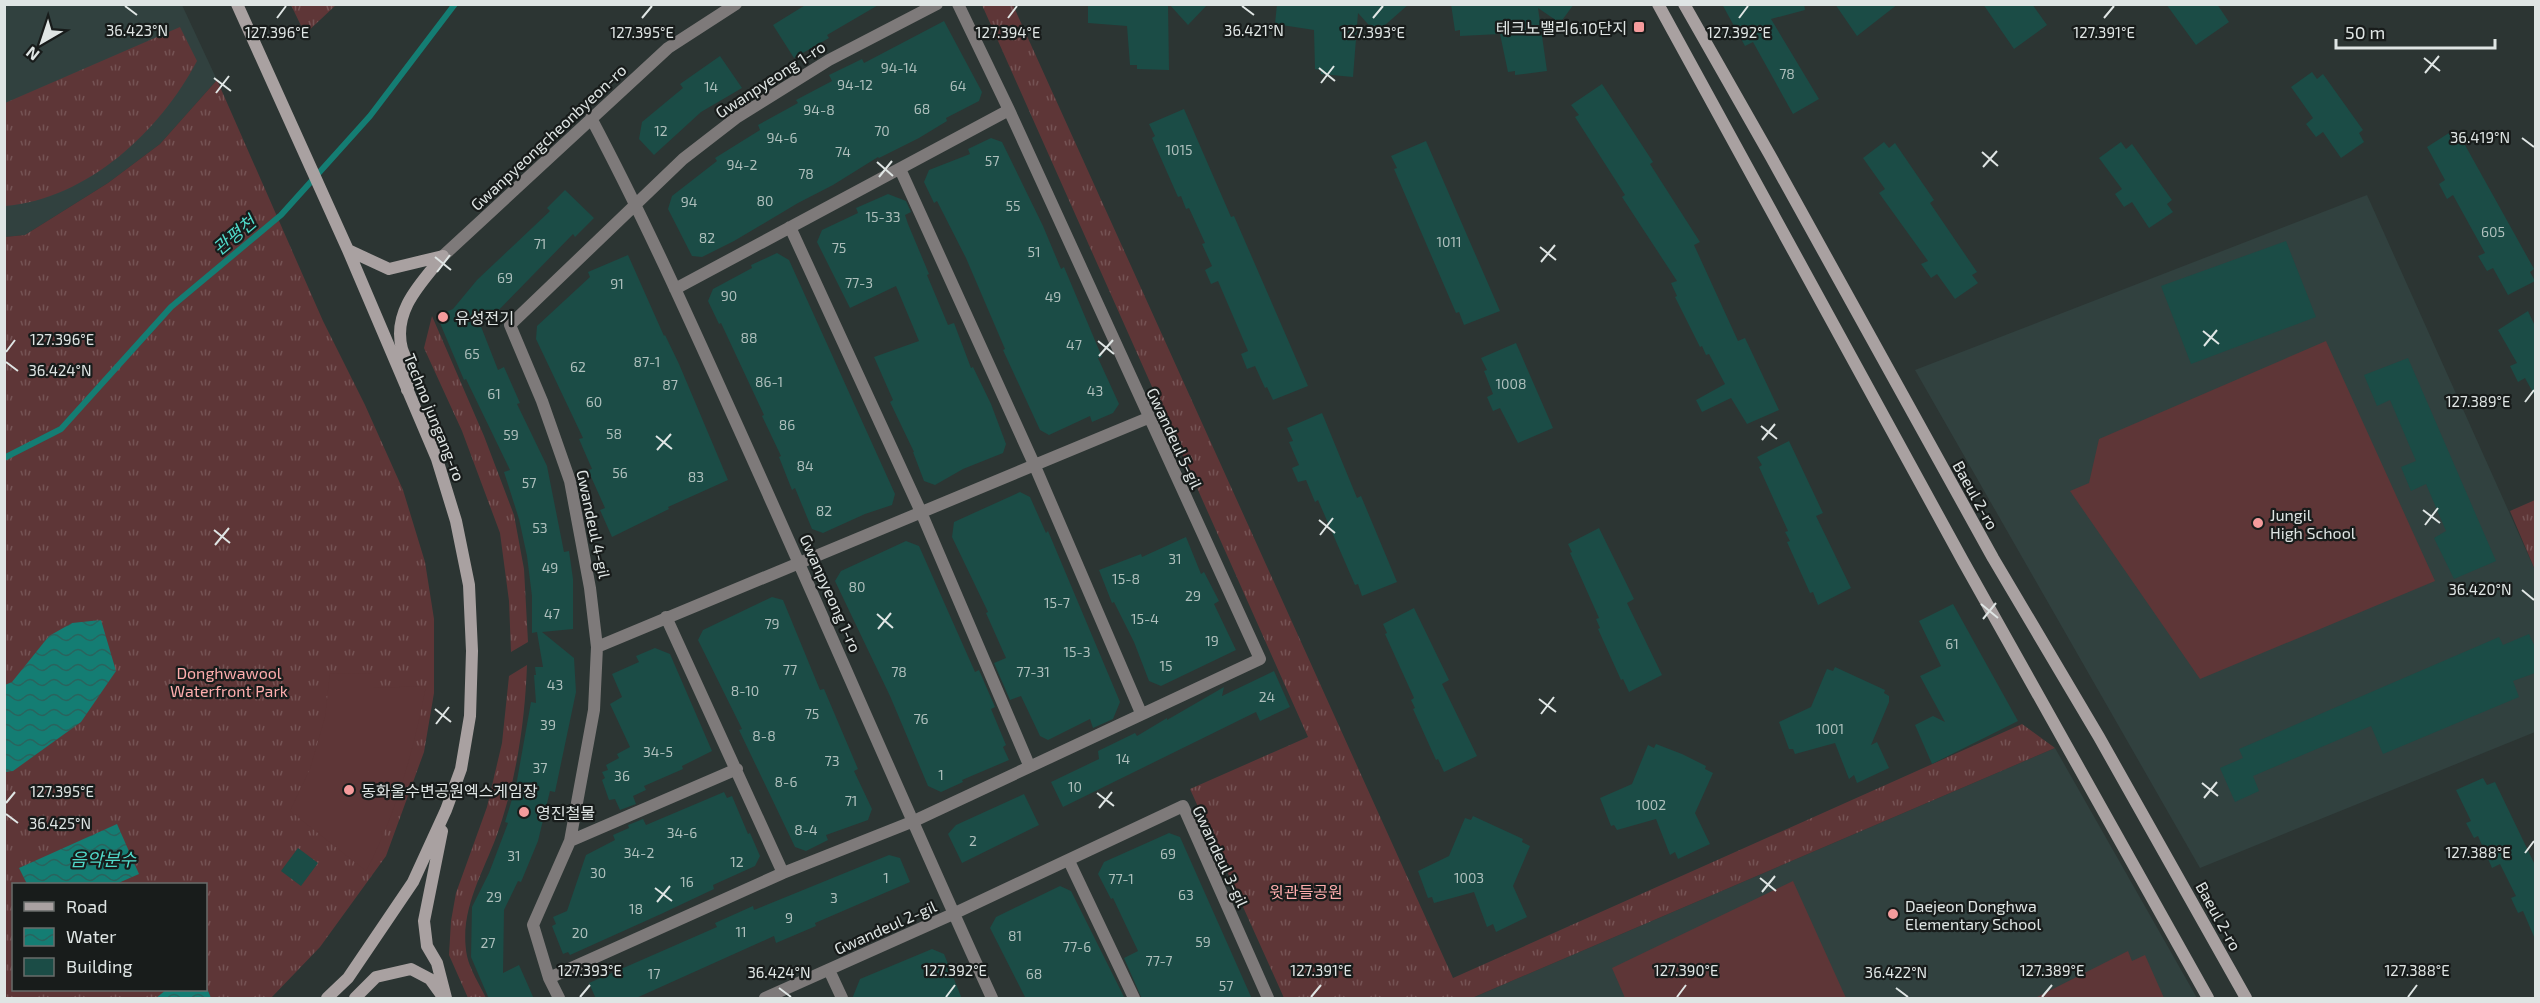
<svg xmlns="http://www.w3.org/2000/svg" width="2540" height="1003" viewBox="0 0 2540 1003" font-family="'Exo 2','Noto Sans KR',sans-serif">
  <style>
    .built { fill: #31413f }
    .grass { fill: url(#grass-tufts); fill-rule: evenodd }
    .pitch { fill: #5e3637 }
    .water { fill: url(#water-waves) }
    .lines { fill: none; stroke-linecap: round; stroke-linejoin: round }
    .stream { stroke: #147d73; stroke-width: 6 }
    .building { fill: #1b4c46 }
    .minor { stroke: #7e7a7a; stroke-width: 12 }
    .secondary { stroke: #a9a1a1; stroke-width: 12 }
    .ticks { fill: none; stroke: #dfe5e4; stroke-width: 2 }
    .poi-dot { fill: #f59b9c; stroke: #181c1b; stroke-width: 2 }
    .labels { text-anchor: middle; dominant-baseline: central; stroke-width: 4.5; stroke-linejoin: round; paint-order: stroke }
    .number-label { font-size: 14px; fill: #aebfbc }
    .poi-label { font-size: 16px; fill: #dfe5e4; stroke: #181c1b; text-anchor: start }
    .street-label { font-size: 16px; fill: #dfe5e4; stroke: #181c1b }
    .park-label { font-size: 16px; fill: #feadad; stroke: #181c1b }
    .water-label { font-size: 18px; font-style: italic; fill: #50d9c9; stroke: #181c1b }
    .ticks-label { font-size: 15px; text-anchor: middle; fill: #dfe5e4; stroke: #181c1b; stroke-width: 4.5; stroke-linejoin: round; paint-order: stroke }
  </style>
  <defs>
    <pattern id="grass-tufts" width="24" height="20" patternUnits="userSpaceOnUse" patternTransform="scale(1.5)"><rect width="24" height="20" fill="#5e3637"/><path d="M3 7l-1-3M5 7V3M7 7l1-3M15 17l-1-3M17 17v-4M19 17l1-3" fill="none" stroke="#755354"/></pattern>
    <pattern id="water-waves" width="16" height="10" patternUnits="userSpaceOnUse" patternTransform="scale(1.5)"><rect width="16" height="10" fill="#147d73"/><path d="M0 5q4-4 8 0t8 0" fill="none" stroke="#29645e"/></pattern>
  </defs>
  <rect width="100%" height="100%" fill="#2c3533"/>
  <path class="built" d="M5 5H182L217 80 160 144 108 183 25 235 5 237Z
    M2367 195 2535 570V732L2200 868 1915 370Z
    M2055 748 2197 998H1472Z"/>
  <path class="grass" d="M291 5H336L305 34Z
    M982 5H1013L1453 978 2022 724 2055 748 1472 998H1284L1190 789 1308 737Z
    M180 27 197 61C160 131 88 199 5 206V103Z
    M217 80 323 321 365 405 403 490 425 562 434 619V693L424 752 386 856 320 947 271 998H5V237L25 235 108 183 160 144ZM14 884H206V990H14Z
    M432 316 484 436 514 515 524 569 528 642 511 652 509 601 500 533 462 431 424 348Z
    M2535 500V570L2510 511Z
    M527 665C525 720 517 776 499 829 485 871 458 909 467 956 470 970 480 985 486 998H468L449 955 451 921 456 893 487 807 502 743 509 676Z"/>
  <path class="pitch" d="M2326 341 2435 581 2200 679 2070 491 2089 483 2099 439Z
    M330 673 373 674V688L426 686C414 749 396 815 366 871L290 811 310 769 325 717Z
    M1793 881 1846 998H1625L1612 968Z
    M2128 951 2132 961 2145 955 2164 998H2035Z"/>
  <path class="water" d="M101 620 116 671 81 722 13 771 5 772V685L12 682 49 636 72 623Z
    M117 824 139 874 116 884H27L19 868Z
    M206 986 211 998H156L166 990H206Z"/>
  <g class="lines">
    <path class="stream" d="M4 458 61 429 171 307 281 215 370 116 455 4"/>
  </g>
  <path class="building" d="M807 4H880L827 35 829 38 794 58 773 25Z
    M1088 4H1168L1169 70 1137 69V65H1130L1127 26 1088 23Z
    M1169 4H1208L1188 25Z
    M1277 4H1409L1376 33 1358 13 1353 77 1321 74V70L1315 69 1314 30 1275 24Z
    M1451 4H1574L1560 23 1538 8 1547 71 1515 75V71L1508 72 1500 34 1460 36V30L1455 31Z
    M1722 4H1804L1805 10 1771 19 1819 99 1793 114 1753 42 1745 46Z
    M1835 4H1898L1857 36Z
    M1983 4H2032L2047 25 2014 49Z
    M2166 4H2217L2229 22 2196 45Z
    M944 21 982 92 979 101 946 118 947 121 919 138 879 158 878 157 833 185 798 203 734 241 702 257 692 256 668 209 672 196 717 161 715 158 760 130 758 125 798 103 796 100 832 81 829 75 862 59 864 63Z
    M720 56 742 88 701 112 654 155 639 139 642 122 683 88 680 84Z
    M2312 72 2317 79 2323 74 2363 130 2359 133 2364 142 2341 158 2323 132 2316 137 2306 124 2313 118 2291 87Z
    M1602 84 1653 162 1650 164 1700 242 1694 245 1738 341 1745 338 1779 410 1747 424 1731 398 1702 412 1696 400 1725 384 1709 354 1706 355 1702 346 1700 347 1675 297 1677 296 1671 283 1677 281 1622 197 1625 195 1575 117 1579 115 1571 105Z
    M1184 109 1231 217 1234 216 1308 386 1273 400 1267 387 1265 388 1255 366 1247 369 1241 354 1248 351 1218 281 1211 284 1205 270 1212 266 1202 244 1205 243 1189 208 1186 209 1181 196 1178 197 1152 138 1155 136 1149 124Z
    M2449 133 2454 140 2460 136 2534 269 2530 272 2535 281 2508 295 2493 268 2487 271 2478 256 2485 253 2453 195 2447 199 2439 184 2445 180 2427 147Z
    M991 138 1002 142 1043 226 1061 269 1064 267 1102 357 1098 358 1119 404 1113 413 1092 422 1090 416 1049 435 1040 430 1003 350 1005 349 966 258 937 201 934 203 924 182 929 170 970 154 968 149Z
    M1426 141 1500 311 1464 325 1459 312 1456 313 1394 169 1397 168 1391 156Z
    M1884 142 1889 148 1895 143 1934 200 1930 203 1977 272 1972 275 1978 283 1955 299 1937 274 1931 278 1921 264 1928 261 1879 193 1885 189 1863 158Z
    M2121 142 2126 149 2132 144 2172 200 2167 204 2173 212 2149 228 2132 202 2124 207 2115 194 2122 189 2099 158Z
    M565 190 594 218 575 237 573 234 489 320 480 324 498 370 504 367 520 403 517 404 547 466 564 552 569 551 573 579V629L542 632 574 658 576 692 555 792 550 791 538 841 521 882 518 881 504 910 503 973 519 965 534 999H489L471 957 472 907 489 873 508 823 505 822 516 786 531 702 536 703 534 675H536L535 667H543L537 632 532 633V596L527 556 519 519 504 472 510 470 466 379 464 380 437 316 453 309 477 280 550 211 547 208Z
    M888 194 906 201 911 212 905 215 908 224 929 274 927 275 948 325 954 323 971 368 973 367 991 404 1006 444 1003 453 963 469 935 485 924 481 913 452H914L890 402 893 400 874 357 919 341 896 286 850 308 817 242 822 230 858 213 856 208Z
    M2286 241 2316 317 2191 364 2161 286Z
    M777 253 789 260 895 494 892 505 865 514 823 533 812 529 795 488 792 490 779 457 781 456 762 416 764 415 721 323 719 324 708 301 713 289 752 268 751 265Z
    M628 255 664 336 665 335 679 364 728 480 668 507 669 509 612 537 600 510 605 508 588 470 592 469 579 439 583 438 536 339 537 326 590 277 588 272Z
    M2528 311 2535 326V396L2525 378 2518 382 2510 366 2517 363 2498 330Z
    M1516 343 1553 428 1518 443 1500 408 1493 411 1487 397 1493 394 1484 371 1487 370 1481 358Z
    M2408 358 2496 561 2454 579 2434 538 2446 531 2426 484 2411 491 2401 467 2416 461 2390 400 2377 406 2364 375Z
    M1322 413 1357 498 1361 496 1397 582 1362 596 1358 584 1355 585 1318 500 1315 502 1306 480 1298 482 1292 468 1299 465 1289 442 1293 441 1287 428Z
    M1789 441 1823 513 1816 516 1851 588 1818 605 1813 592 1810 593 1787 542 1790 541 1785 532 1788 531 1759 467 1762 465 1757 457Z
    M1020 492 1030 497 1046 533 1048 531 1120 702 1113 719 1093 728 1090 719 1048 740 1040 736 1021 696 1010 700 994 663 1006 658 986 613 988 612 952 537 954 522Z
    M1599 528 1634 599 1627 603 1662 675 1629 692 1623 679 1621 680 1598 629 1600 628 1596 619 1599 618 1570 553 1572 552 1568 544Z
    M1186 537 1201 574 1204 572 1219 601 1214 604 1236 650 1161 686 1149 681 1134 642 1114 602 1112 603 1099 570 1141 554 1142 557Z
    M906 541 919 546 975 672 979 670 995 707 991 709 1006 745 1003 747 1009 760 962 780 963 782 941 792 928 786 890 696 835 581 841 571Z
    M772 597 783 600 820 690 824 689 858 769 854 771 872 809 868 820 826 835 828 840 806 851 795 847 739 730 742 729 698 640 703 630Z
    M1953 604 2018 721 1932 764 1915 725 1933 716 1945 722 1920 676 1941 666 1919 621Z
    M1414 608 1449 680 1442 684 1477 756 1444 772 1438 759 1436 760 1413 709 1415 708 1411 700 1414 698 1385 634 1387 633 1383 624Z
    M2529 634 2535 647V673L2513 681 2519 697 2383 754 2371 726 2253 776 2259 791 2235 802 2220 768 2243 758 2239 749 2499 637 2503 645Z
    M655 648 670 654 712 751 682 766 683 769 644 786 646 790 633 796 636 804 620 810 615 799 609 800 602 780 605 778 602 772 608 770 606 765 619 758 617 754 630 747 610 704 622 697 612 674 639 662 636 656Z
    M1835 667 1885 690 1884 693 1889 696V702L1871 745 1877 742 1889 768 1857 783 1854 775 1849 779 1835 743 1795 754 1793 749H1789L1779 722 1811 707 1827 669 1833 671Z
    M1274 671 1290 707 1260 721 1256 712 1063 807 1051 782 1099 759 1098 751 1135 733 1137 736 1167 718V720L1224 687 1222 696Z
    M1656 744 1682 754 1706 766 1705 769 1713 773 1695 813 1710 844 1678 859 1675 852 1670 855 1656 819 1617 830 1614 825 1611 826 1600 798 1632 784 1648 745 1654 748Z
    M2483 778 2487 785 2495 782 2535 865V939L2523 911 2518 913 2511 898 2516 896 2500 864 2492 868 2478 836 2474 838 2466 823 2471 821 2456 790Z
    M724 792 727 798 732 796 748 834 750 833 760 856 755 866 713 885 714 889 661 914 570 955 568 952 563 954 552 926 556 924 553 917 567 911 586 855 615 840 613 835 629 828 628 825 643 819 646 825Z
    M1024 794 1039 825 962 863 948 834 956 825Z
    M1473 816 1523 839 1522 842 1530 846 1513 886 1527 917 1496 932 1493 924 1487 927 1474 892 1434 903 1432 897 1428 898 1418 871 1449 856 1465 818 1471 820Z
    M1169 833 1180 837 1252 999H1142L1124 958 1138 951 1113 898 1111 899 1098 874 1104 862Z
    M298 848 318 863 301 886 281 871Z
    M889 855 900 858 910 882 815 923 816 926 776 943 774 936 634 999H596L589 983 717 927 715 923 753 906 754 910Z
    M1060 886 1071 891 1125 999H1026L990 928 996 917Z
    M932 949 944 954 962 999H852L860 979Z"/>
  <g class="lines">
    <path class="minor" d="M591 118C643 216 688 316 733 416 821 610 904 805 992 998
      M900 169 1034 464 1141 713
      M790 227 921 512 1029 765
      M443 256 668 48 736 4
      M675 289 1009 110
      M666 617 783 873
      M597 647 1148 418
      M570 841 737 769
      M1069 861 1134 998
      M829 970 842 998
      M549 978 783 873 914 821 1260 659 1009 110 958 4
      M559 998 549 978 533 925 570 841 594 710 597 647 590 588 570 481 542 401 510 325 683 159 736 118 829 60 937 4
      M765 998 953 914 1183 806 1268 998"/>
    <path class="secondary" d="M237 4 348 250 437 459 456 521 469 585 472 651 470 716 461 769 446 810 413 882 348 978 327 998
      M1658 4 1963 561 2208 998
      M1684 4 1771 157 1993 558 2099 737 2246 998
      M348 250 389 269 443 256
      M407 390 413 375C410 367 405 358 402 349 392 311 421 283 443 256
      M442 831 424 921 427 946 437 963 446 998
      M355 998 376 977 411 969 430 979 443 997"/>
  </g>
  <path class="ticks" d="M125 6 137 15M1242 6 1254 15M277 18 286 6M642 18 652 6M1008 18 1017 6M1373 18 1383 6M1739 18 1748 6M2104 18 2114 6M2424 58 2440 71M1319 68 1335 81M2425 73 2439 56M214 78 231 91M1321 83 1334 66M216 93 229 76M2522 138 2534 147M1982 152 1998 166M877 162 893 176M1983 167 1997 151M879 177 892 161M1540 247 1556 260M435 257 451 270M1541 262 1555 245M437 272 450 255M2203 331 2219 344M1098 341 1114 354M2204 346 2217 330M6 352 15 340M1099 356 1113 340M6 362 18 371M2525 402 2534 390M1761 426 1777 439M656 436 672 449M1762 440 1775 424M657 450 671 434M2423 510 2440 523M1319 520 1335 533M2425 525 2438 508M214 530 230 543M1320 535 1333 518M215 545 229 528M2522 590 2534 600M1981 604 1998 618M877 614 893 628M1983 619 1996 603M878 629 891 613M1539 699 1556 712M435 709 451 722M1541 714 1554 697M436 724 449 707M2202 783 2218 796M1097 793 1114 806M2204 798 2217 782M6 803 15 792M1099 808 1112 792M6 814 18 823M2525 853 2534 841M1760 878 1776 891M655 888 672 901M1762 892 1775 876M657 902 670 886M779 988 791 997M1896 988 1908 997M580 997 590 985M946 997 955 985M1311 997 1321 985M1677 997 1686 985M2042 997 2052 985M2408 997 2417 985"/>
  <g class="poi-dot">
    <rect x="1633" y="21" width="12" height="12" rx="3"/>
    <circle cx="443" cy="317" r="6"/>
    <circle cx="2258" cy="523" r="6"/>
    <circle cx="349" cy="790" r="6"/>
    <circle cx="524" cy="812" r="6"/>
    <circle cx="1893" cy="914" r="6"/>
  </g>
  <g class="labels">
    <g class="number-label">
      <text x="899" y="67">94-14</text>
      <text x="1787" y="73">78</text>
      <text x="855" y="84">94-12</text>
      <text x="958" y="85">64</text>
      <text x="711" y="86">14</text>
      <text x="922" y="108">68</text>
      <text x="819" y="109">94-8</text>
      <text x="661" y="130">12</text>
      <text x="882" y="130">70</text>
      <text x="782" y="137">94-6</text>
      <text x="1179" y="149">1015</text>
      <text x="843" y="151">74</text>
      <text x="992" y="160">57</text>
      <text x="742" y="164">94-2</text>
      <text x="806" y="173">78</text>
      <text x="765" y="200">80</text>
      <text x="689" y="201">94</text>
      <text x="1013" y="205">55</text>
      <text x="883" y="216">15-33</text>
      <text x="2493" y="231">605</text>
      <text x="707" y="237">82</text>
      <text x="1449" y="241">1011</text>
      <text x="540" y="243">71</text>
      <text x="839" y="247">75</text>
      <text x="1034" y="251">51</text>
      <text x="505" y="277">69</text>
      <text x="859" y="282">77-3</text>
      <text x="617" y="283">91</text>
      <text x="729" y="295">90</text>
      <text x="1053" y="296">49</text>
      <text x="749" y="337">88</text>
      <text x="1074" y="344">47</text>
      <text x="472" y="353">65</text>
      <text x="647" y="361">87-1</text>
      <text x="578" y="366">62</text>
      <text x="769" y="381">86-1</text>
      <text x="1511" y="383">1008</text>
      <text x="670" y="384">87</text>
      <text x="1095" y="390">43</text>
      <text x="494" y="393">61</text>
      <text x="594" y="401">60</text>
      <text x="787" y="424">86</text>
      <text x="614" y="433">58</text>
      <text x="511" y="434">59</text>
      <text x="805" y="465">84</text>
      <text x="620" y="472">56</text>
      <text x="696" y="476">83</text>
      <text x="529" y="482">57</text>
      <text x="824" y="510">82</text>
      <text x="540" y="527">53</text>
      <text x="1175" y="558">31</text>
      <text x="550" y="567">49</text>
      <text x="1126" y="578">15-8</text>
      <text x="857" y="586">80</text>
      <text x="1193" y="595">29</text>
      <text x="1057" y="602">15-7</text>
      <text x="552" y="613">47</text>
      <text x="1145" y="618">15-4</text>
      <text x="772" y="623">79</text>
      <text x="1212" y="640">19</text>
      <text x="1952" y="643">61</text>
      <text x="1077" y="651">15-3</text>
      <text x="1166" y="665">15</text>
      <text x="790" y="669">77</text>
      <text x="899" y="671">78</text>
      <text x="1033" y="671">77-31</text>
      <text x="555" y="684">43</text>
      <text x="745" y="690">8-10</text>
      <text x="1267" y="696">24</text>
      <text x="812" y="713">75</text>
      <text x="921" y="718">76</text>
      <text x="548" y="724">39</text>
      <text x="1830" y="728">1001</text>
      <text x="764" y="735">8-8</text>
      <text x="658" y="751">34-5</text>
      <text x="1123" y="758">14</text>
      <text x="832" y="760">73</text>
      <text x="540" y="767">37</text>
      <text x="941" y="774">1</text>
      <text x="622" y="775">36</text>
      <text x="786" y="781">8-6</text>
      <text x="1075" y="786">10</text>
      <text x="851" y="800">71</text>
      <text x="1651" y="804">1002</text>
      <text x="806" y="829">8-4</text>
      <text x="682" y="832">34-6</text>
      <text x="973" y="840">2</text>
      <text x="639" y="852">34-2</text>
      <text x="1168" y="853">69</text>
      <text x="514" y="855">31</text>
      <text x="737" y="861">12</text>
      <text x="598" y="872">30</text>
      <text x="886" y="877">1</text>
      <text x="1469" y="877">1003</text>
      <text x="1121" y="878">77-1</text>
      <text x="687" y="881">16</text>
      <text x="1186" y="894">63</text>
      <text x="494" y="896">29</text>
      <text x="834" y="897">3</text>
      <text x="636" y="908">18</text>
      <text x="789" y="917">9</text>
      <text x="741" y="931">11</text>
      <text x="580" y="932">20</text>
      <text x="1015" y="935">81</text>
      <text x="1203" y="941">59</text>
      <text x="488" y="942">27</text>
      <text x="1077" y="946">77-6</text>
      <text x="1159" y="960">77-7</text>
      <text x="654" y="973">17</text>
      <text x="1034" y="973">68</text>
      <text x="1226" y="985">57</text>
    </g>
    <g class="poi-label">
      <text x="1627" y="27" text-anchor="end">테크노밸리6.10단지</text>
      <text x="455" y="317">유성전기</text>
      <text x="2270" y="514">Jungil<tspan x="2270" dy="18">High School</tspan></text>
      <text x="361" y="790">동화울수변공원엑스게임장</text>
      <text x="536" y="812">영진철물</text>
      <text x="1905" y="905">Daejeon Donghwa<tspan x="1905" dy="18">Elementary School</tspan></text>
    </g>
    <g class="street-label">
      <text transform="translate(770 79) rotate(-33)">Gwanpyeong 1-ro</text>
      <text transform="translate(548 137) rotate(-43)">Gwanpyeongcheonbyeon-ro</text>
      <text transform="translate(435 417) rotate(68)">Techno jungang-ro</text>
      <text transform="translate(1175 438) rotate(65)">Gwandeul 5-gil</text>
      <text transform="translate(1976 495) rotate(61)">Baeul 2-ro</text>
      <text transform="translate(594 524) rotate(78)">Gwandeul 4-gil</text>
      <text transform="translate(831 593) rotate(66)">Gwanpyeong 1-ro</text>
      <text transform="translate(1221 856) rotate(65)">Gwandeul 3-gil</text>
      <text transform="translate(2219 916) rotate(61)">Baeul 2-ro</text>
      <text transform="translate(885 927) rotate(-24)">Gwandeul 2-gil</text>
    </g>
    <g class="park-label">
      <text x="229" y="672">Donghwawool<tspan x="229" dy="18">Waterfront Park</tspan></text>
      <text x="1306" y="891">윗관들공원</text>
    </g>
    <g class="water-label">
      <text transform="translate(234 235) rotate(-40)">관평천</text>
      <text x="103" y="859">음악분수</text>
    </g>
  </g>
  <g class="ticks-label">
    <text x="137" y="36">36.423°N</text>
    <text x="1254" y="36">36.421°N</text>
    <text x="277" y="38">127.396°E</text>
    <text x="642" y="38">127.395°E</text>
    <text x="1008" y="38">127.394°E</text>
    <text x="1373" y="38">127.393°E</text>
    <text x="1739" y="38">127.392°E</text>
    <text x="2104" y="38">127.391°E</text>
    <text x="2480" y="143">36.419°N</text>
    <text x="62" y="345">127.396°E</text>
    <text x="60" y="376">36.424°N</text>
    <text x="2478" y="407">127.389°E</text>
    <text x="2480" y="595">36.420°N</text>
    <text x="62" y="797">127.395°E</text>
    <text x="60" y="829">36.425°N</text>
    <text x="2478" y="858">127.388°E</text>
    <text x="590" y="976">127.393°E</text>
    <text x="955" y="976">127.392°E</text>
    <text x="1321" y="976">127.391°E</text>
    <text x="1686" y="976">127.390°E</text>
    <text x="2052" y="976">127.389°E</text>
    <text x="2417" y="976">127.388°E</text>
    <text x="779" y="978">36.424°N</text>
    <text x="1896" y="978">36.422°N</text>
  </g>
  <rect width="2540" height="1003" fill="none" stroke="#dfe5e4" stroke-width="12"/>
  <rect x="12" y="883" width="195" height="108" fill="#181c1b" stroke="#686c6b" stroke-width="1.5"/>
  <rect x="24" y="902" width="30" height="9" fill="#a9a1a1" stroke="#686c6b" stroke-width="1.5"/>
  <text x="66" y="913" font-size="18" fill="#dfe5e4">Road</text>
  <rect x="24" y="928" width="30" height="18" fill="url(#water-waves)" stroke="#686c6b" stroke-width="1.5"/>
  <text x="66" y="943" font-size="18" fill="#dfe5e4">Water</text>
  <rect x="24" y="958" width="30" height="18" fill="#1b4c46" stroke="#686c6b" stroke-width="1.5"/>
  <text x="66" y="973" font-size="18" fill="#dfe5e4">Building</text>
  <g transform="translate(42 42) rotate(219)" stroke="#181c1b" stroke-width="4.5" paint-order="stroke">
  <path d="M0-4.5L10 22L0 15L-10 22Z" fill="#dfe5e4"/>
  <text y="-9" font-size="16" font-weight="bold" text-anchor="middle" fill="#dfe5e4">N</text>
  </g>
  <path d="M2336 39v9h159v-9" fill="none" stroke="#dfe5e4" stroke-width="3"/>
  <text x="2345" y="39" font-size="18" fill="#dfe5e4" stroke="#181c1b" stroke-width="4.5" paint-order="stroke">50 m</text>
</svg>
